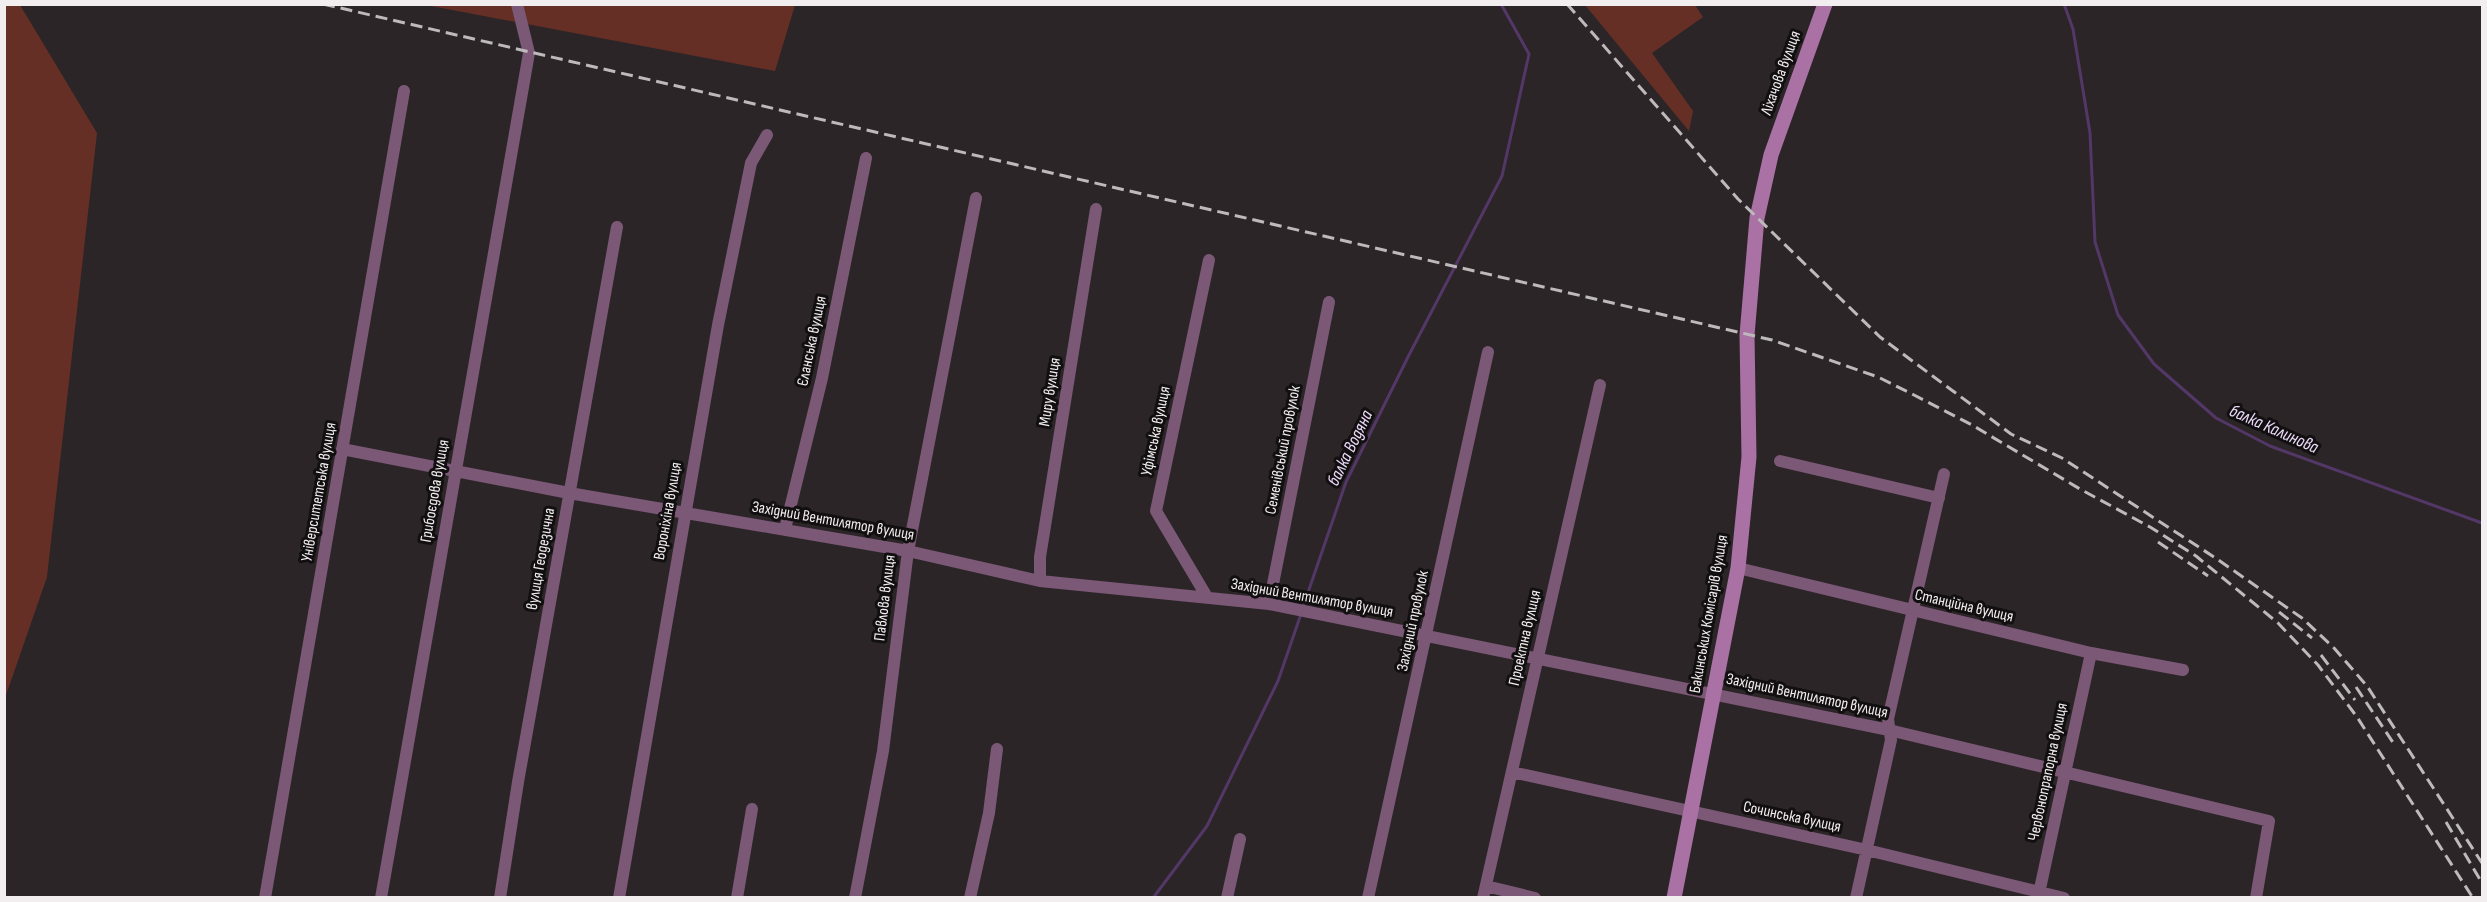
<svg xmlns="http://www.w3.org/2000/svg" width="2487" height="902" viewBox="0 0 2487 902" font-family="'Sofia Sans Condensed',sans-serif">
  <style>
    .green { fill: #652f26 }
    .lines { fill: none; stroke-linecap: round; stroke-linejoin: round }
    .stream { stroke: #533766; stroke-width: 3 }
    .street { stroke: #7b5876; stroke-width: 12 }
    .secondary { stroke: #aa72a4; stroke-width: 15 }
    .rail { stroke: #bebabb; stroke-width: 3; stroke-dasharray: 12 6; stroke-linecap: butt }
    .labels { text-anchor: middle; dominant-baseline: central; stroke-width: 6; stroke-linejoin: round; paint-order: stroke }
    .street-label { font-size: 16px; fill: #f2eeef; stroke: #120f10 }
    .water-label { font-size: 18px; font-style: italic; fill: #ebd9f8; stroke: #120f10 }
  </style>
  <rect width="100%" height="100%" fill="#2b2528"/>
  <path class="green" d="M20 5 97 133 47 577 5 698 4 5Z
    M426 5H795L775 71Z
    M1585 5H1695L1703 17 1652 53 1693 111 1689 131Z"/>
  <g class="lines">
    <path class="stream" d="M2064 4 2073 29 2090 133 2095 242 2118 315 2154 364 2216 418 2270 446 2482 523
      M1303 607 1346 482 1409 355 1502 176 1529 54 1501 4
      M1153 898 1207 826 1278 681 1301 614"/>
    <path class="street" d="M342 449 569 493 908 551 1040 581 1269 604 1889 730 2269 821 2256 898
      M1780 461 1939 498
      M785 529 822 378 866 158
      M1738 568 2091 653 2183 670
      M1040 581V557L1096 209
      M1207 597 1156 511 1209 260
      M1269 604 1329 302
      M1512 772 1867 850 2064 898
      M1486 886 1535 898
      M265 898 404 91
      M381 898 529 53 517 4
      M500 898 518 782 617 227
      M619 898 718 325 751 163 767 135
      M737 898 752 809
      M855 898 883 751 908 551 976 198
      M970 898 989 813 997 749
      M1227 898 1240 839
      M1368 898 1488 352
      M1483 898 1600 385
      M1856 898 1891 740 1888 719 1944 474
      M2038 898 2091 653"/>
    <path class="secondary" d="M1674 898 1738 568 1749 457 1747 335 1757 218 1771 155 1825 4"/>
    <path class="rail" d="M323 4 1772 340 1878 377 1914 395 1972 425 2080 489 2150 527 2196 556 2278 623 2318 665 2357 717 2473 898
      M1567 4 1738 199 1880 337 2011 434 2062 458 2214 557 2302 618 2334 648 2367 686 2482 863
      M2158 542 2208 576
      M2279 612 2312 638
      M2321 655 2355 700
      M2356 687 2394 744
      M2446 822 2482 883"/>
  </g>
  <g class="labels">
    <g class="street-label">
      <text transform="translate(1781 73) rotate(-70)">Ліхачова вулиця</text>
      <text transform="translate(812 341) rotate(-78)">Єланська вулиця</text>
      <text transform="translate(1050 392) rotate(-81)">Миру вулиця</text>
      <text transform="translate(1156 431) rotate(-78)">Уфімська вулиця</text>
      <text transform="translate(1283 450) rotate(-79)">Семенівський провулок</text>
      <text transform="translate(435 491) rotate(-80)">Грибоєдова вулиця</text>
      <text transform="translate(319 492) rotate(-80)">Університетська вулиця</text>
      <text transform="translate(668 511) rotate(-80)">Вороніхіна вулиця</text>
      <text transform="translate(833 521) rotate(10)">Західний Вентилятор вулиця</text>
      <text transform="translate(541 559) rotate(-80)">вулиця Геодезична</text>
      <text transform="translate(885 598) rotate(-83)">Павлова вулиця</text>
      <text transform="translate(1312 598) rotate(10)">Західний Вентилятор вулиця</text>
      <text transform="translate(1964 606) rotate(13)">Станційна вулиця</text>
      <text transform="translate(1709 614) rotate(-80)">Бакинських Комісарів вулиця</text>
      <text transform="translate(1413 621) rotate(-78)">Західний провулок</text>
      <text transform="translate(1525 638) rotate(-77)">Проектна вулиця</text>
      <text transform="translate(1807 696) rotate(12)">Західний Вентилятор вулиця</text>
      <text transform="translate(2048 772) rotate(-78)">Червонопрапорна вулиця</text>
      <text transform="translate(1792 817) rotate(12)">Сочинська вулиця</text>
    </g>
    <g class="water-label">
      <text transform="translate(2274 429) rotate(24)">балка Калинова</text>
      <text transform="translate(1350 448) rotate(-64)">балка Водяна</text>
    </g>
  </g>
  <rect width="2487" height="902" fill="none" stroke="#f2eeef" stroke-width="12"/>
</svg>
